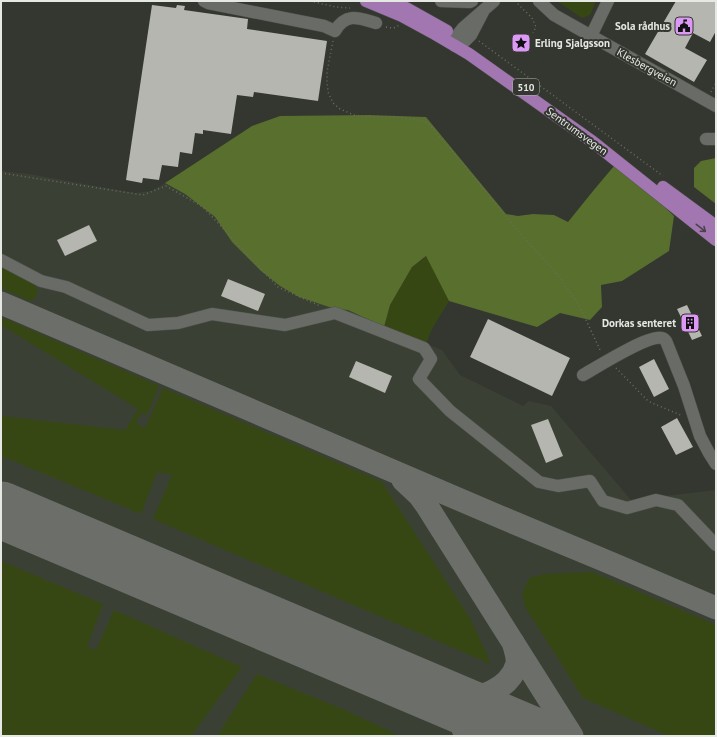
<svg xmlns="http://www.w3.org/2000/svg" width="717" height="737" viewBox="0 0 717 737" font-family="'PT Sans',sans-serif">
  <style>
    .built { fill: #3b4034 }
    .green { fill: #374714 }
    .forest { fill: #596f2d }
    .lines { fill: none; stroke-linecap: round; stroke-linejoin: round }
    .taxiway { stroke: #6c6e69; stroke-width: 23 }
    .runway { stroke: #6c6e69; stroke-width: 57 }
    .building { fill: #b4b6af }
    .minor-casing { stroke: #50524d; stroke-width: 13 }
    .major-casing { stroke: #50524d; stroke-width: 13 }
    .path { stroke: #6a6c66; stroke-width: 1.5; stroke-dasharray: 1 3; stroke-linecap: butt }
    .minor { stroke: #696c66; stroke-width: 12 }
    .major { stroke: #a176b1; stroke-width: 12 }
    .oneway { stroke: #4a434a }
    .labels { text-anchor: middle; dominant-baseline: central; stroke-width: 4; stroke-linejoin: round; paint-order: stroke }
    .shield { fill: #343630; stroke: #b1b3ae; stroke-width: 1 }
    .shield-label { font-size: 10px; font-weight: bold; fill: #e6e8e4 }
    .poi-label { font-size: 11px; font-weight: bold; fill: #e6e8e4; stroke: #343630; text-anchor: end }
    .street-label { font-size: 11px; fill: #e6e8e4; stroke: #343630 }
  </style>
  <rect width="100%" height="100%" fill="#343630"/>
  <path class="built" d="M1 171 29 174 135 193 151 191 165 183 185 194 215 217 232 242 261 271 280 286 289 292 299 297 335 309 348 310 384 327 442 350 460 375 523 406 529 401 551 406 631 500 716 490V736H1Z"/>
  <path class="green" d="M557 1H596L590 15 582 18Z
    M427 256 449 301 432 329 426 344 384 327 390 305 412 267Z
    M1 266 11 268 14 275 31 278 38 292 36 297 30 301 1 288Z
    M1 317 159 386 147 415 140 413 136 424 145 428 163 388 382 482 471 620 491 664 153 519 172 475 157 472 141 514 1 456V416L125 430 138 409 1 325Z
    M1 561 103 604 87 647 96 650 114 610 242 667 191 736H1Z
    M592 572 716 625V736H669L583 698 525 607 522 594 529 578 544 574Z
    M257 674 345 710 400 736H217Z"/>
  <path class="forest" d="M369 115 426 117 506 214 518 216 533 214 554 215 568 222 593 191 614 166 647 190 674 216 669 251 622 281 601 285 602 307 590 320 560 313 537 327 449 301 426 256 412 267 390 305 384 327 348 310 335 309 299 297 280 286 261 271 232 242 215 217 185 194 165 183 252 126 280 116Z
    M716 158V204L694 187V168L701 161Z"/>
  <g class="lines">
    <path class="taxiway" d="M1 303 498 516 613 564 716 608
      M403 480 419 495 427 506 572 736
      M430 692C448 702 459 717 466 736
      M453 701C477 698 509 692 517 664 518 657 515 649 513 642"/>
    <path class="runway" d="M1 510 534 736"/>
  </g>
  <path class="building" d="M676 1H716V31L710 42 693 33 685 48 707 60 694 82 645 54Z
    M152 5 176 8 177 5 185 6 184 10 248 19 247 29 327 41 318 101 254 92 253 97 237 95 231 134 203 130V134L195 133 192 154 180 152 178 167 162 165 159 180 143 178 142 183 126 180Z
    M89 225 97 241 65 256 57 240Z
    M228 279 265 294 258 311 221 296Z
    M687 305 702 336 692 340 677 309Z
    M488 319 570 358 552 396 470 357Z
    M654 359 669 389 654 397 639 367Z
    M356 361 392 376 385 393 349 377Z
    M677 418 693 447 676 455 661 427Z
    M548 419 563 456 546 463 531 425Z"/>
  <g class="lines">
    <g class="minor-casing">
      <path id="minor" d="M204 1 208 3 324 26 335 31C346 12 359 18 376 23
        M441 1 470 2 472 1
        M539 1 554 15 716 106
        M484 10 471 35 464 42 455 46 456 37 463 28 494 1
        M591 36 608 1
        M706 139H716
        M1 260 41 281 66 287 148 325 178 323 212 314 285 325 335 313 424 348 431 359 419 379 450 411 539 482 558 486 590 481 603 501 627 508 656 500 678 505 716 545
        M583 375C597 367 648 335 661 338 664 338 664 339 666 341L684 386 700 436 709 453 716 464"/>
    </g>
    <g class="major-casing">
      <path id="major" d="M366 1 402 16 435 34 469 54 593 142 716 240
        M390 1 406 8 447 31
        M663 187 716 226"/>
    </g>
    <path class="path" d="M310 1 336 7 350 8
      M515 1 532 18 536 27 533 33
      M386 27C391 28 395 29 399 25
      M333 41 327 72V81L328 92 333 103 340 109 354 115 365 117H396L415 119 423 121 429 124 444 141 518 231 553 269 579 305 601 352
      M479 41 663 176
      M716 66V72
      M711 92 716 83
      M1 173 143 195 166 186 203 207 278 287 320 306
      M616 368 647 400 652 403 683 416"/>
    <use href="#minor" class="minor"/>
    <use href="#major" class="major"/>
  </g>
  <defs><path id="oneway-shaft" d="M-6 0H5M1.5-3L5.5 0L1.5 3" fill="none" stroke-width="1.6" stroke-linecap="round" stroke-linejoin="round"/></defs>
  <use class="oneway" href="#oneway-shaft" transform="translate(701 228) rotate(38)"/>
  <defs>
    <g id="civic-square" transform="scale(1)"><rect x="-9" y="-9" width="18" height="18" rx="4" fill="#db99f5" stroke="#343630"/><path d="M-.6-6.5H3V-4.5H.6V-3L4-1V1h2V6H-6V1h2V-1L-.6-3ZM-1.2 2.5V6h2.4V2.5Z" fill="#111"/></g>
    <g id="sight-square" transform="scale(1)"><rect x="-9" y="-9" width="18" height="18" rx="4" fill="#db99f5" stroke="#343630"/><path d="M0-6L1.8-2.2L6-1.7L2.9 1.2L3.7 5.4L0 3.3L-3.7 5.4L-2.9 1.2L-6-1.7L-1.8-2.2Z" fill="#111"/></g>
    <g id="building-square" transform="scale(1)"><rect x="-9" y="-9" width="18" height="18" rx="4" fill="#db99f5" stroke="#343630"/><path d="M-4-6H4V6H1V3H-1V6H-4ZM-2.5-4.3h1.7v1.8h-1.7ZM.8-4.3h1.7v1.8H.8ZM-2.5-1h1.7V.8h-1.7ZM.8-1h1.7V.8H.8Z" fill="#111"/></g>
  </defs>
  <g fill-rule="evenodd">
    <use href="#civic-square" x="684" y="26"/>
    <use href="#sight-square" x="521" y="43"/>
    <use href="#building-square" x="690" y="323"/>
  </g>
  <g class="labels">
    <rect class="shield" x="513" y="79" width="26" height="16" rx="3"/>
    <g class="shield-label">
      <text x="526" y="87">510</text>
    </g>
    <g class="poi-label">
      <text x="670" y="26">Sola rådhus</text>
      <text x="535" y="43" text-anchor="start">Erling Sjalgsson</text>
      <text x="676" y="323">Dorkas senteret</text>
    </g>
    <g class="street-label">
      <text transform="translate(647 67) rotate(29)">Klesbergveien</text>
      <text transform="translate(577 131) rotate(36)">Sentrumsvegen</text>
    </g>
  </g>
  <rect width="717" height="737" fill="none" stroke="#e6e8e4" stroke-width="4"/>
</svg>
